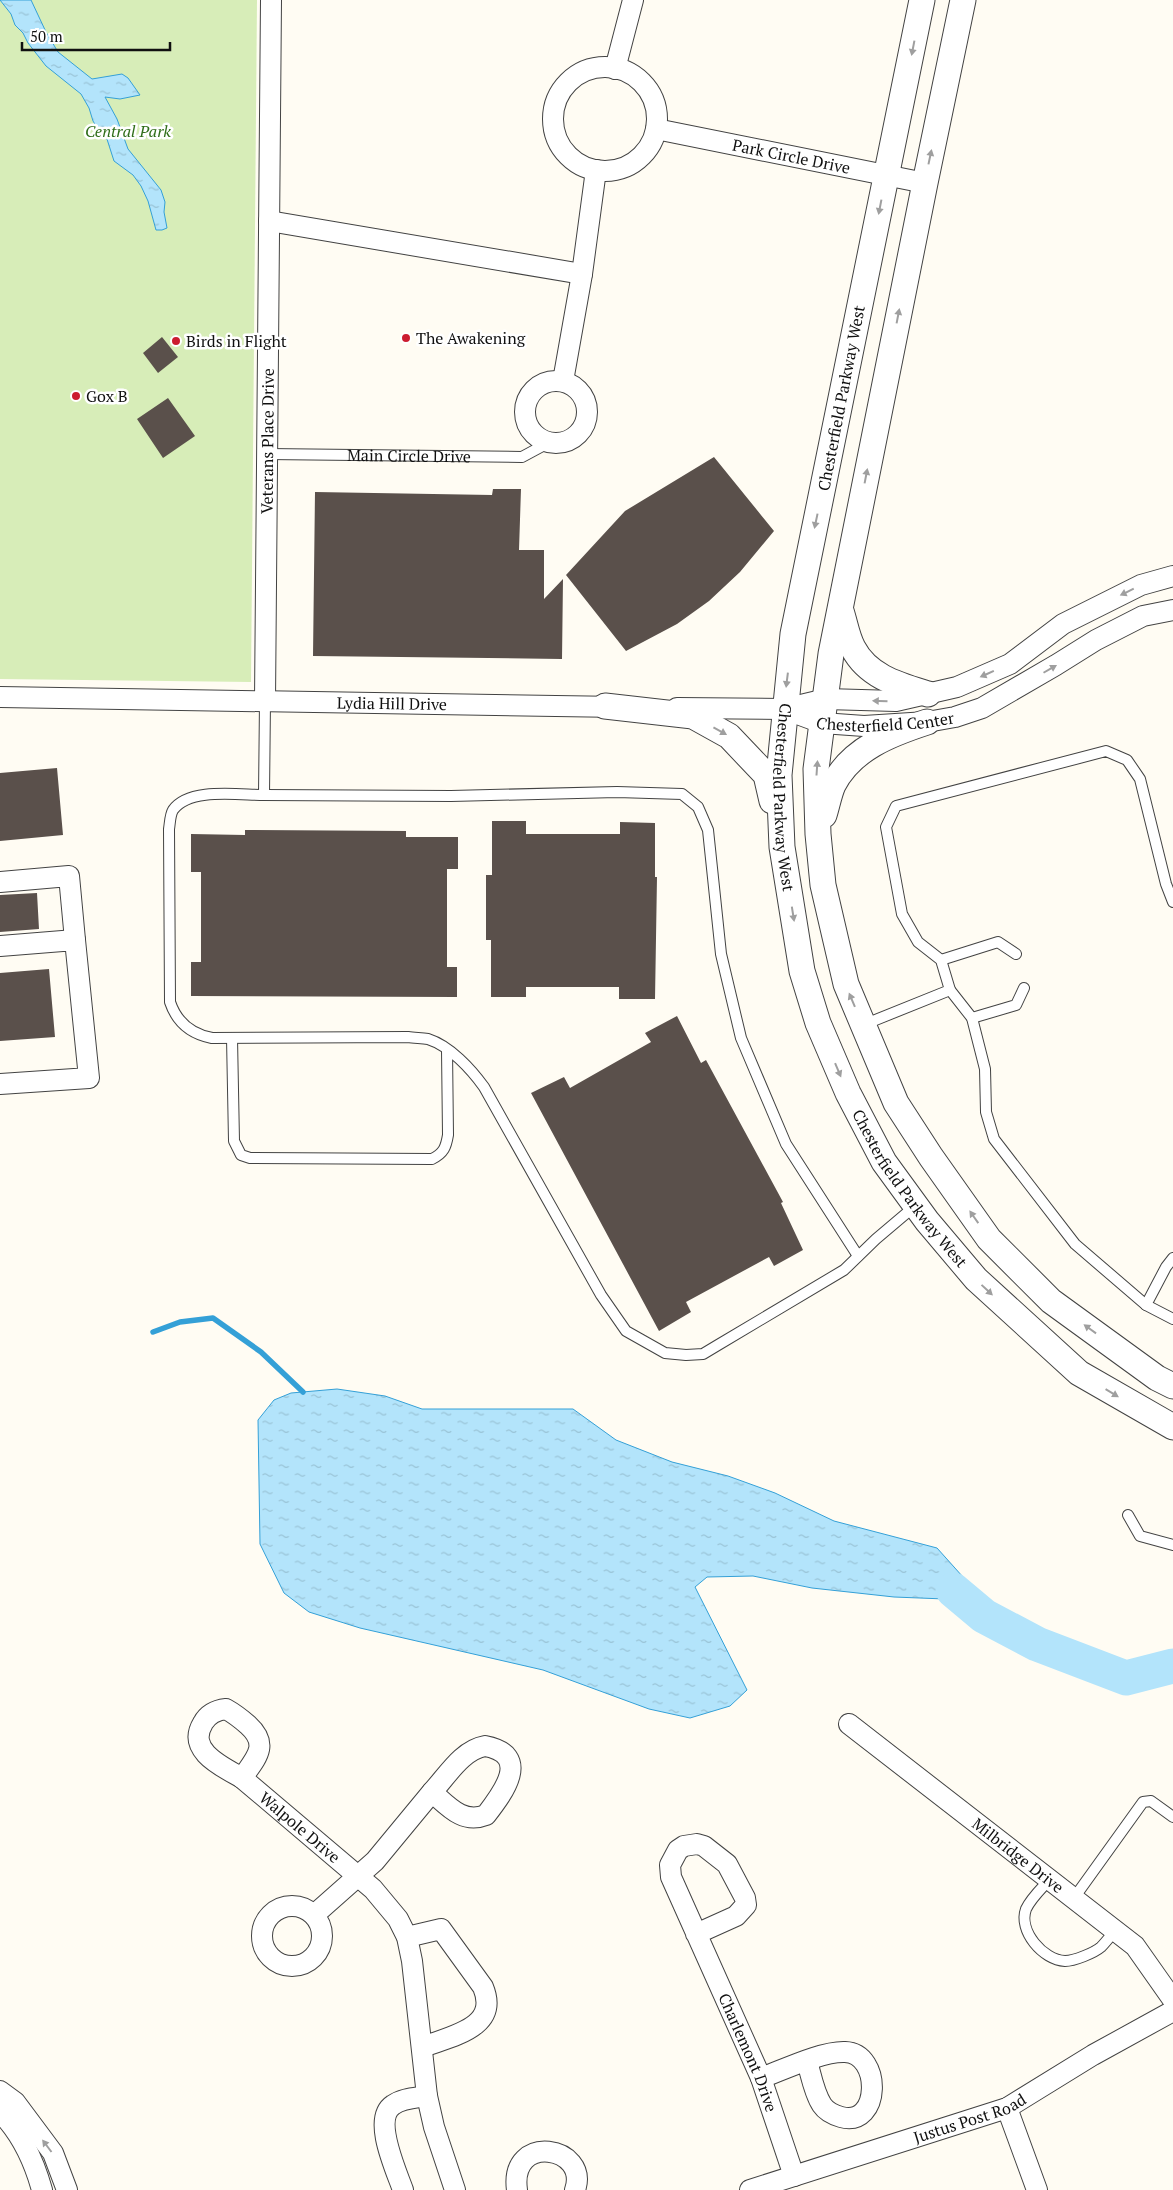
<svg xmlns="http://www.w3.org/2000/svg" width="1173" height="2190" viewBox="0 0 1173 2190" font-family="'PT Serif',serif">
  <style>
    .park { fill: #d7edb8 }
    .water { fill: url(#water-ripples); stroke: #34a0d7 }
    .lines { fill: none; stroke-linecap: round; stroke-linejoin: round }
    .stream { stroke: #34a0d7; stroke-width: 5.5 }
    .river { stroke: #b3e4fb; stroke-width: 35 }
    .building { fill: #5a504b }
    .service-casing { stroke: #434343; stroke-width: 12 }
    .minor-casing { stroke: #434343; stroke-width: 22 }
    .tertiary-casing { stroke: #434343; stroke-width: 27 }
    .service { stroke: #fff; stroke-width: 10 }
    .minor { stroke: #fff; stroke-width: 20 }
    .tertiary { stroke: #fff; stroke-width: 25 }
    .oneway { fill: #9f9f9f }
    .poi-dot { fill: #cc1c2f; stroke: #fff; stroke-width: 2 }
    .labels { text-anchor: middle; dominant-baseline: central; stroke-width: 5; stroke-linejoin: round; paint-order: stroke }
    .park-label { font-size: 16px; font-style: italic; fill: #306e1a; stroke: #fff }
    .street-label { font-size: 16px; fill: #101010; stroke: #fff }
    .poi-label { font-size: 16px; fill: #101010; stroke: #fff; text-anchor: start }
  </style>
  <defs>
    <pattern id="water-ripples" width="26" height="14" patternUnits="userSpaceOnUse" patternTransform="scale(1.25)"><rect width="26" height="14" fill="#b3e4fb"/><path d="M2 4q2-2 4 0t4 0M15 11q2-2 4 0t4 0" fill="none" stroke="#99c3d6"/></pattern>
  </defs>
  <rect width="100%" height="100%" fill="#fffcf3"/>
  <path class="park" d="M0 0H257L251 682 0 679Z"/>
  <path class="water" d="M0 0H31L46 32 58 52 92 79 122 74 128 78 140 95 120 99 105 97 117 119 128 149 161 190 165 202 164 212 167 228 162 230H156L148 201 141 186 133 175 114 161 106 136 99 131 93 121 89 108 81 94 46 66 28 43 23 33 15 25 11 14Z
    M337 1389 385 1396 422 1409H573L616 1440 672 1462 728 1476 775 1493 834 1521 937 1548 963 1577 945 1599 894 1597 812 1588 753 1576 707 1577 695 1587 747 1690 730 1706 690 1718 649 1709 543 1670 360 1628 309 1612 284 1593 260 1544 258 1420 274 1400 291 1393Z"/>
  <g class="lines">
    <path class="stream" d="M153 1332 180 1322 213 1318 261 1352 303 1392"/>
    <path class="river" d="M953 1590 984 1616 1037 1644 1126 1678 1173 1666"/>
  </g>
  <path class="building" d="M162 337 178 357 158 373 143 353Z
    M168 398 195 436 163 458 137 419Z
    M714 457 774 531 740 572 709 601 677 624 626 651 566 575 625 511Z
    M493 489H521L519 550H544V599L563 579 562 659 313 656 315 492 492 495Z
    M57 768 63 835 0 841V773Z
    M492 821H526V834H620V822L655 823V877H657L655 999H619V987H526V997H491V940H486V875H492Z
    M245 830 406 831V837H458V869H447V967H457V997L191 996V962H201V872H191V834L245 835Z
    M37 893 39 929 0 932V895Z
    M49 969 55 1037 0 1041V973Z
    M677 1016 701 1063 706 1060 783 1202 781 1203 803 1250 774 1266 769 1257 686 1302 691 1312 659 1331 531 1093 564 1077 570 1088 651 1042 645 1033Z"/>
  <g class="lines">
    <g class="service-casing">
      <g id="service">
        <path id="s1" d="M267 454 522 457 548 443"/>
        <path d="M265 701 264 795C239 795 189 787 173 810 170 815 170 823 169 829L170 1002C177 1023 191 1034 212 1038L408 1037C414 1038 421 1038 428 1039 450 1046 471 1069 484 1087L601 1295 626 1331 665 1353 686 1355 703 1354 718 1345 844 1270 876 1239 915 1206"/>
        <path d="M264 795 451 796 617 792 682 794 698 807 708 830 721 954 741 1038 786 1144 858 1256"/>
        <path d="M941 960 998 942 1016 954"/>
        <path d="M950 990 972 1018 985 1069 986 1112 994 1139 1075 1244 1146 1305"/>
        <path d="M972 1018 1016 1005 1024 988"/>
        <path d="M863 1025 950 990 941 960 918 942 902 914 886 827 896 806 1106 751 1127 760 1140 779 1166 884 1173 902"/>
        <path d="M232 1038 234 1141 241 1155 250 1158 432 1159C444 1153 446 1147 448 1135L447 1050"/>
        <path d="M1173 1258 1166 1267 1146 1305 1173 1319"/>
        <path d="M1128 1515 1140 1536 1173 1545"/>
        <path d="M1050 1879C1042 1888 1031 1898 1026 1909 1018 1931 1043 1960 1065 1961 1074 1961 1094 1953 1101 1947 1106 1942 1111 1935 1116 1930"/>
        <path d="M1074 1898 1143 1802 1151 1801 1173 1817"/>
      </g>
    </g>
    <g class="minor-casing">
      <g id="minor">
        <circle cx="605" cy="119" r="52"/>
        <path d="M615 69 633 0"/>
        <path id="s2" d="M656 129 925 183"/>
        <path d="M269 221 582 274"/>
        <circle cx="556" cy="412" r="31"/>
        <path d="M563 381 582 274 596 170"/>
        <path id="s3" d="M0 697 620 707"/>
        <path id="s4" d="M265 701 271 0"/>
        <path d="M677 708 784 709 826 699 896 701 957 687 1010 664 1063 624 1141 585 1173 576"/>
        <path id="s5" d="M784 709 822 723 864 726 927 722 955 717 982 708 1056 665 1096 640 1143 616 1173 610"/>
        <path d="M0 882 69 876 75 940"/>
        <path d="M0 946 75 940 89 1078 0 1084"/>
        <path d="M226 1709C235 1714 240 1718 248 1725 270 1745 256 1758 242 1778 223 1767 186 1751 203 1723 208 1714 217 1710 226 1709Z"/>
        <path id="s6" d="M849 1724 1135 1946 1173 2000"/>
        <path d="M485 1746C532 1755 503 1793 486 1815 463 1824 449 1807 432 1792 447 1776 462 1750 485 1746Z"/>
        <path id="s7" d="M242 1778 373 1889 398 1919 407 1937 412 1961 427 2096 434 2127 455 2190"/>
        <circle cx="292" cy="1936" r="30"/>
        <path d="M314 1915 375 1861 432 1792"/>
        <path id="s8" d="M696 1934 736 1916 746 1905 745 1898 727 1864 704 1846 697 1844 684 1846 678 1850 670 1865 671 1877 761 2078 794 2176"/>
        <path d="M407 1937 441 1929 483 1987C500 2028 451 2036 423 2047"/>
        <path d="M761 2078C783 2070 822 2051 845 2052 882 2053 881 2128 841 2117 834 2115 826 2111 822 2105 814 2093 811 2075 807 2061"/>
        <path d="M0 2091 15 2102 53 2153 67 2190"/>
        <path d="M1007 2108 1037 2190"/>
        <path d="M0 2112C21 2133 34 2161 42 2190"/>
        <path d="M403 2190C396 2170 372 2119 393 2105 403 2098 416 2098 427 2096"/>
        <path d="M517 2190C509 2132 590 2146 575 2190"/>
        <path id="s9" d="M750 2190 1007 2108 1093 2055 1173 2011"/>
      </g>
    </g>
    <g class="tertiary-casing">
      <g id="tertiary">
        <path id="s10" d="M922 0 793 634 779 775 782 847 802 971 818 1023 848 1093 884 1162 927 1221 976 1279 1079 1373 1173 1427"/>
        <path d="M963 0 925 183 831 654 816 769 818 834 823 885 846 984 896 1103 931 1157 989 1239 1051 1301 1157 1378 1173 1386"/>
        <path d="M841 611C845 623 847 637 853 648 868 677 899 685 928 694"/>
        <path d="M605 706 693 716 729 736 766 775 772 801"/>
        <path d="M824 815C827 806 829 794 833 785 851 749 890 734 927 722"/>
      </g>
    </g>
    <use href="#service" class="service"/>
    <use href="#minor" class="minor"/>
    <use href="#tertiary" class="tertiary"/>
  </g>
  <defs><path id="oneway-solid" d="M-6-.8H1V-3.2L6.5 0L1 3.2V.8H-6Z" transform="scale(1.25)"/></defs>
  <g class="oneway">
    <use href="#oneway-solid" transform="translate(913 48) rotate(101)"/>
    <use href="#oneway-solid" transform="translate(930 157) rotate(-78)"/>
    <use href="#oneway-solid" transform="translate(880 207) rotate(101)"/>
    <use href="#oneway-solid" transform="translate(898 316) rotate(-79)"/>
    <use href="#oneway-solid" transform="translate(866 476) rotate(-79)"/>
    <use href="#oneway-solid" transform="translate(816 521) rotate(102)"/>
    <use href="#oneway-solid" transform="translate(1127 592) rotate(154)"/>
    <use href="#oneway-solid" transform="translate(1050 669) rotate(-30)"/>
    <use href="#oneway-solid" transform="translate(987 674) rotate(156)"/>
    <use href="#oneway-solid" transform="translate(787 680) rotate(97)"/>
    <use href="#oneway-solid" transform="translate(880 701) rotate(-178)"/>
    <use href="#oneway-solid" transform="translate(720 731) rotate(29)"/>
    <use href="#oneway-solid" transform="translate(817 768) rotate(-86)"/>
    <use href="#oneway-solid" transform="translate(793 914) rotate(81)"/>
    <use href="#oneway-solid" transform="translate(852 1000) rotate(-113)"/>
    <use href="#oneway-solid" transform="translate(838 1070) rotate(67)"/>
    <use href="#oneway-solid" transform="translate(974 1217) rotate(-125)"/>
    <use href="#oneway-solid" transform="translate(987 1290) rotate(43)"/>
    <use href="#oneway-solid" transform="translate(1090 1329) rotate(-144)"/>
    <use href="#oneway-solid" transform="translate(1112 1393) rotate(31)"/>
    <use href="#oneway-solid" transform="translate(47 2146) rotate(-127)"/>
  </g>
  <g class="poi-dot">
    <circle cx="406" cy="338" r="5"/>
    <circle cx="176" cy="341" r="5"/>
    <circle cx="76" cy="396" r="5"/>
  </g>
  <g class="labels">
    <g class="park-label">
      <text x="128" y="131">Central Park</text>
    </g>
    <g class="street-label">
      <text stroke="none"><textPath href="#s2" startOffset="138">Park Circle Drive</textPath></text>
      <text transform="translate(841 398) rotate(-79)">Chesterfield Parkway West</text>
      <text stroke="none"><textPath href="#s4" startOffset="260">Veterans Place Drive</textPath></text>
      <text stroke="none"><textPath href="#s1" startOffset="142">Main Circle Drive</textPath></text>
      <text stroke="none"><textPath href="#s3" startOffset="392">Lydia Hill Drive</textPath></text>
      <text stroke="none"><textPath href="#s5" startOffset="104">Chesterfield Center</textPath></text>
      <text stroke="none"><textPath href="#s10" startOffset="811">Chesterfield Parkway West</textPath></text>
      <text stroke="none"><textPath href="#s10" startOffset="1231">Chesterfield Parkway West</textPath></text>
      <text stroke="none"><textPath href="#s7" startOffset="76">Walpole Drive</textPath></text>
      <text stroke="none"><textPath href="#s6" startOffset="214">Milbridge Drive</textPath></text>
      <text stroke="none"><textPath href="#s8" startOffset="382">Charlemont Drive</textPath></text>
      <text stroke="none"><textPath href="#s9" startOffset="231">Justus Post Road</textPath></text>
    </g>
    <g class="poi-label">
      <text x="416" y="338">The Awakening</text>
      <text x="186" y="341">Birds in Flight</text>
      <text x="86" y="396">Gox B</text>
    </g>
  </g>
  <path d="M22 42v8h148v-8" fill="none" stroke="#101010" stroke-width="2.5"/>
  <text x="30" y="42" font-size="15" fill="#101010" stroke="#ffffff" stroke-width="4" paint-order="stroke">50 m</text>
</svg>
